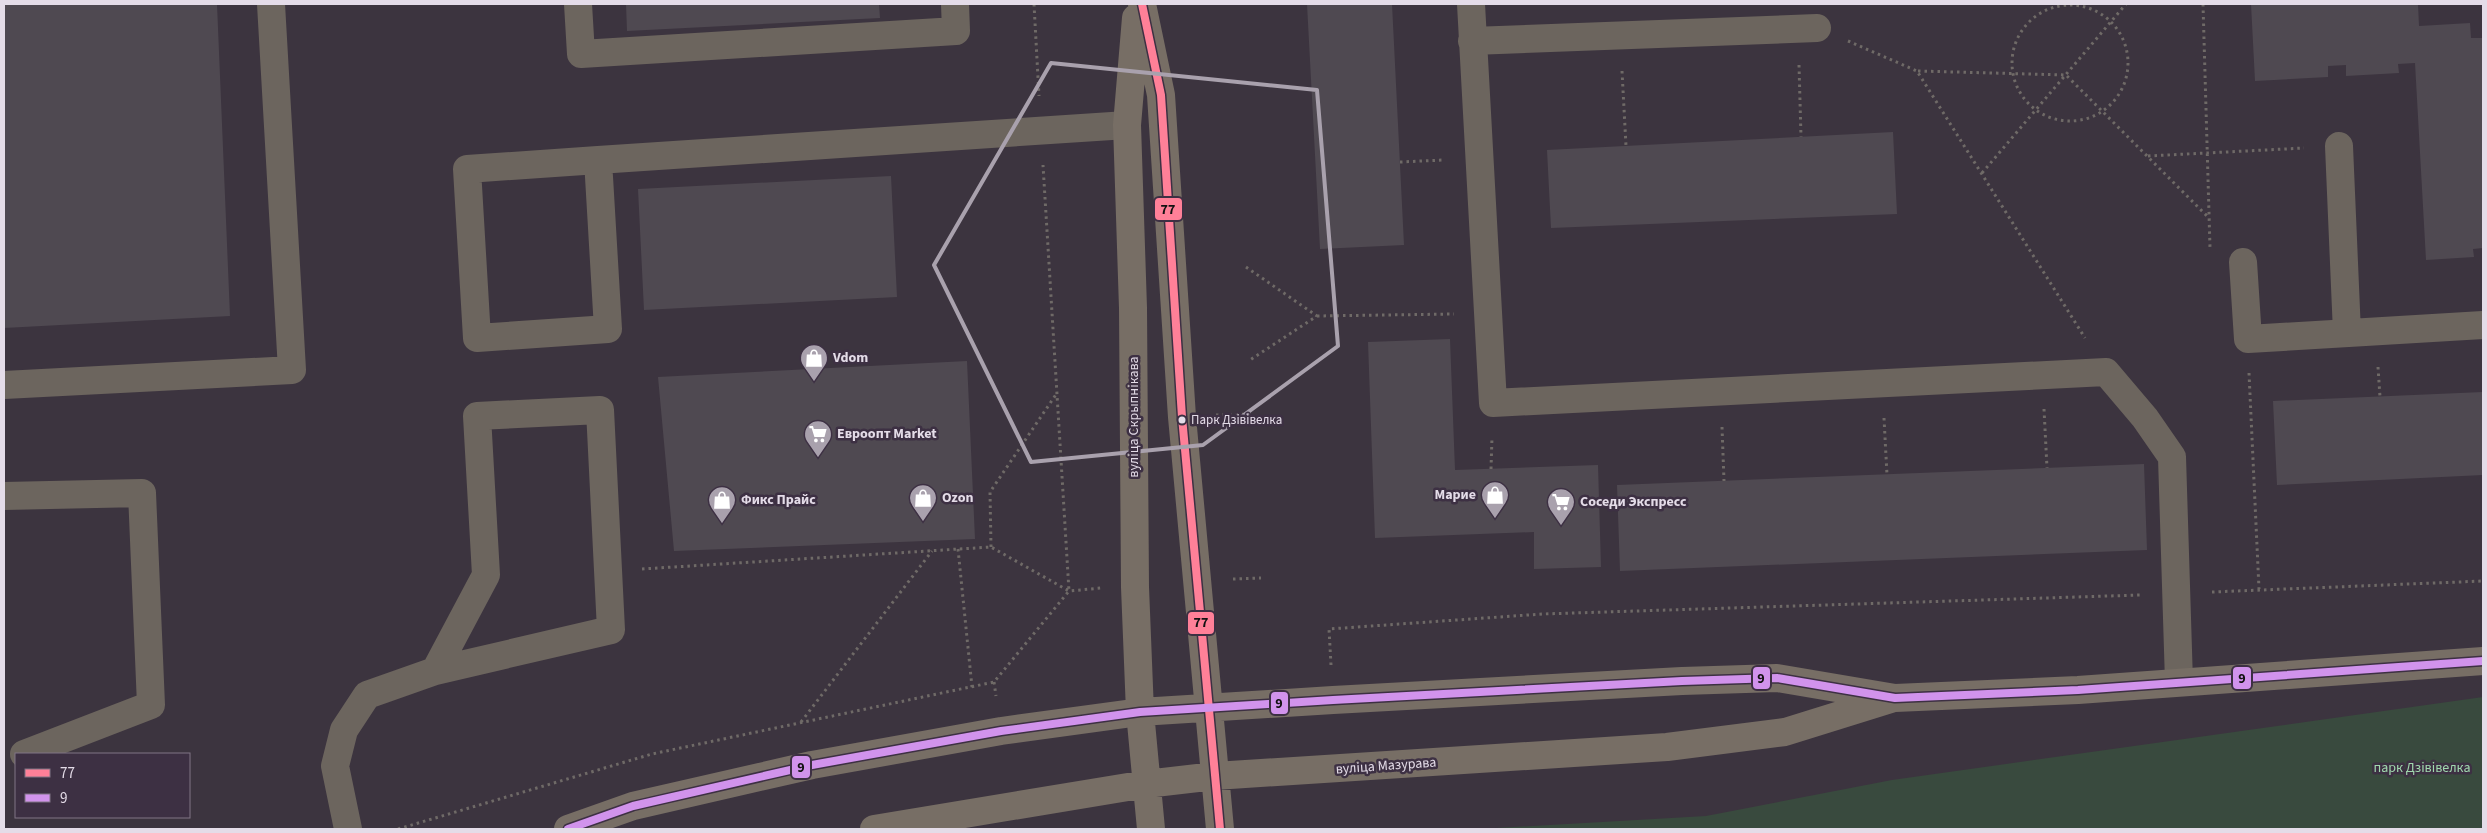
<svg xmlns="http://www.w3.org/2000/svg" width="2487" height="833" viewBox="0 0 2487 833" font-family="'Source Sans 3',sans-serif">
  <style>
    .green { fill: #394a3e }
    .building { fill: #4f4951 }
    .lines { fill: none; stroke-linecap: round; stroke-linejoin: round }
    .path { stroke: #6f6a67; stroke-width: 3; stroke-dasharray: 2.5 4; stroke-linecap: butt }
    .minor { stroke: #6c655e; stroke-width: 28 }
    .major { stroke: #776e65; stroke-width: 28 }
    .bus-1-casing { stroke: #3d3043; stroke-width: 11 }
    .bus-2-casing { stroke: #3d3043; stroke-width: 11 }
    .bus-1 { stroke: #ff8098; stroke-width: 8 }
    .bus-2 { stroke: #d193ec; stroke-width: 8 }
    .marked { fill: none; stroke: #a9a1ad; stroke-width: 4; stroke-linejoin: round }
    .bus-dot { fill: #e4dce8; stroke: #3d3043; stroke-width: 2 }
    .labels { text-anchor: middle; dominant-baseline: central; stroke-width: 5; stroke-linejoin: round; paint-order: stroke }
    .bus-label { font-size: 13px; fill: #e4dce8; stroke: #3d3043; text-anchor: start }
    .poi-label { font-size: 14px; font-weight: bold; fill: #e4dce8; stroke: #3d3043; text-anchor: start }
    .street-label { font-size: 14px; fill: #e4dce8; stroke: #3d3043 }
    .park-label { font-size: 14px; fill: #a0d8ae; stroke: #3d3043 }
    .line-badge { stroke: #3d3043; stroke-width: 2 }
    .pale-badge-label { font-size: 14px; text-anchor: middle; font-weight: bold; fill: #111 }
  </style>
  <rect width="100%" height="100%" fill="#3c343f"/>
  <path class="green" d="M2483 697V829H1478L1706 816 1892 780Z"/>
  <path class="building" d="M4 4H217L230 316 4 328Z
    M626 4H879L880 18 627 31Z
    M1307 4H1392L1404 245 1320 249Z
    M2251 4H2418L2419 26 2470 23 2471 38H2483V248L2473 249 2474 257 2426 260 2415 63 2398 64 2399 73 2346 76V65L2328 66V77L2255 81Z
    M1893 132 1897 214 1551 228 1547 150Z
    M891 176 897 297 644 310 638 189Z
    M1450 339 1455 470 1598 465 1601 567 1534 569V532L1375 538 1368 342Z
    M967 361 975 539 674 551 658 377Z
    M2483 392V475L2277 485 2273 401Z
    M2144 464 2147 550 1620 571 1617 485Z"/>
  <g class="lines">
    <path class="path" d="M1034 4 1039 96
      M2203 4 2210 248
      M2012 63a58 58 0 1 1 116 0a58 58 0 1 1-116 0Z
      M1848 41 1917 71 2085 338
      M1799 65 1801 137
      M1622 71 1626 146
      M1918 71 2066 75 2209 218
      M2148 156 2304 148
      M1400 162 1444 160
      M1982 173 2126 4
      M1246 267 1317 316 1250 360
      M1317 316 1454 314
      M2378 367 2380 397
      M2249 373 2259 589
      M2044 409 2047 468
      M1216 415 1253 414
      M1884 418 1887 475
      M1722 427 1724 481
      M1491 469 1492 437
      M991 547 990 492 1057 393
      M958 549 972 687
      M642 569 991 547 1069 591 1101 588
      M1233 579 1261 578
      M2212 592 2483 581
      M1331 665 1329 629 1542 614 2140 595
      M994 682 996 696
      M801 722 932 551
      M398 829 652 754 994 682 1069 591 1043 165"/>
    <path class="minor" d="M578 4 581 54 956 31 955 4
      M1471 4 1493 403 2106 372 2145 418 2172 457 2179 682
      M1472 41 1817 28
      M2339 146 2347 333
      M598 160 608 329 477 338 467 169Z
      M598 160 1127 125
      M2243 262 2248 339 2483 325
      M4 385 292 370 271 4
      M4 496 142 493 151 705 24 754
      M348 829 335 766 344 730 367 695 435 671 611 630 600 410 477 416 486 575 435 671"/>
    <path class="major" d="M1142 4 1161 95 1182 417 1220 829
      M1136 18 1127 125 1133 308 1135 587 1140 712 1151 829
      M568 829 633 806 812 765 1001 731 1140 712 1333 700 1682 681 1777 678 1895 698 2078 690 2483 661
      M874 829 1146 784 1215 776 1667 747 1785 732 1891 699"/>
    <g class="bus-1-casing">
      <path id="bus-1" d="M1142 4 1161 95 1182 417 1220 829"/>
    </g>
    <g class="bus-2-casing">
      <path id="bus-2" d="M568 829 633 806 812 765 1001 731 1140 712 1333 700 1682 681 1777 678 1895 698 2078 690 2483 661"/>
    </g>
    <use href="#bus-1" class="bus-1"/>
    <use href="#bus-2" class="bus-2"/>
  </g>
  <path class="marked" d="M1051 63 1317 90 1338 346 1203 445 1031 462 934 265Z"/>
  <defs>
    <g id="shop-pin" transform="scale(1.4375)"><path d="M0 17L-7.5 6A9.5 9.5 0 1 1 7.5 6Z" fill="#a9a1ad" stroke="#3d3043"/><path d="M-5-2.5h2.3a2.7 3.5 0 0 1 5.4 0H5L5.5 6h-11ZM-1.5-2.5h3a1.5 2.3 0 0 0-3 0Z" fill="#fff"/></g>
    <g id="supermarket-pin" transform="scale(1.4375)"><path d="M0 17L-7.5 6A9.5 9.5 0 1 1 7.5 6Z" fill="#a9a1ad" stroke="#3d3043"/><path d="M-6-5.5h2.5l.6 2H6L4.5 2H-2.5L-4.4-4H-6ZM-1.5 3.2a1.3 1.3 0 1 0 .1 0ZM3 3.2a1.3 1.3 0 1 0 .1 0Z" fill="#fff"/></g>
  </defs>
  <g fill-rule="evenodd">
    <use href="#shop-pin" x="814" y="358"/>
    <use href="#supermarket-pin" x="818" y="434"/>
    <use href="#shop-pin" x="1495" y="495"/>
    <use href="#shop-pin" x="923" y="498"/>
    <use href="#shop-pin" x="722" y="500"/>
    <use href="#supermarket-pin" x="1561" y="502"/>
  </g>
  <circle class="bus-dot" cx="1182" cy="420" r="4.5"/>
  <g class="labels">
    <g class="bus-label">
      <text x="1191" y="420">Парк Дзівівелка</text>
    </g>
    <g class="poi-label">
      <text x="833" y="358">Vdom</text>
      <text x="837" y="434">Евроопт Market</text>
      <text x="1476" y="495" text-anchor="end">Марие</text>
      <text x="942" y="498">Ozon</text>
      <text x="741" y="500">Фикс Прайс</text>
      <text x="1580" y="502">Соседи Экспресс</text>
    </g>
    <g class="street-label">
      <text transform="translate(1134 417) rotate(-90)">вуліца Скрыпнікава</text>
      <text transform="translate(1386 766) rotate(-4)">вуліца Мазурава</text>
    </g>
    <g class="park-label">
      <text x="2422" y="768">парк Дзівівелка</text>
    </g>
  </g>
  <g class="line-badge">
    <rect x="1154" y="197" width="29" height="24" rx="5" fill="#ff8098"/>
    <rect x="1187" y="611" width="28" height="24" rx="5" fill="#ff8098"/>
    <rect x="2232" y="666" width="20" height="24" rx="5" fill="#d193ec"/>
    <rect x="1752" y="666" width="19" height="24" rx="5" fill="#d193ec"/>
    <rect x="1270" y="691" width="19" height="24" rx="5" fill="#d193ec"/>
    <rect x="791" y="755" width="20" height="24" rx="5" fill="#d193ec"/>
  </g>
  <g class="pale-badge-label">
    <text x="1168" y="214">77</text>
    <text x="1201" y="627">77</text>
    <text x="2242" y="683">9</text>
    <text x="1761" y="683">9</text>
    <text x="1279" y="708">9</text>
    <text x="801" y="772">9</text>
  </g>
  <rect width="2487" height="833" fill="none" stroke="#e4dce8" stroke-width="10"/>
  <rect x="15" y="753" width="175" height="65" fill="#3d3043" stroke="#807585"/>
  <rect x="25" y="769" width="25" height="8" fill="#ff8098" stroke="#807585"/>
  <text x="60" y="778" font-size="15" fill="#e4dce8">77</text>
  <rect x="25" y="794" width="25" height="8" fill="#d193ec" stroke="#807585"/>
  <text x="60" y="803" font-size="15" fill="#e4dce8">9</text>
</svg>
